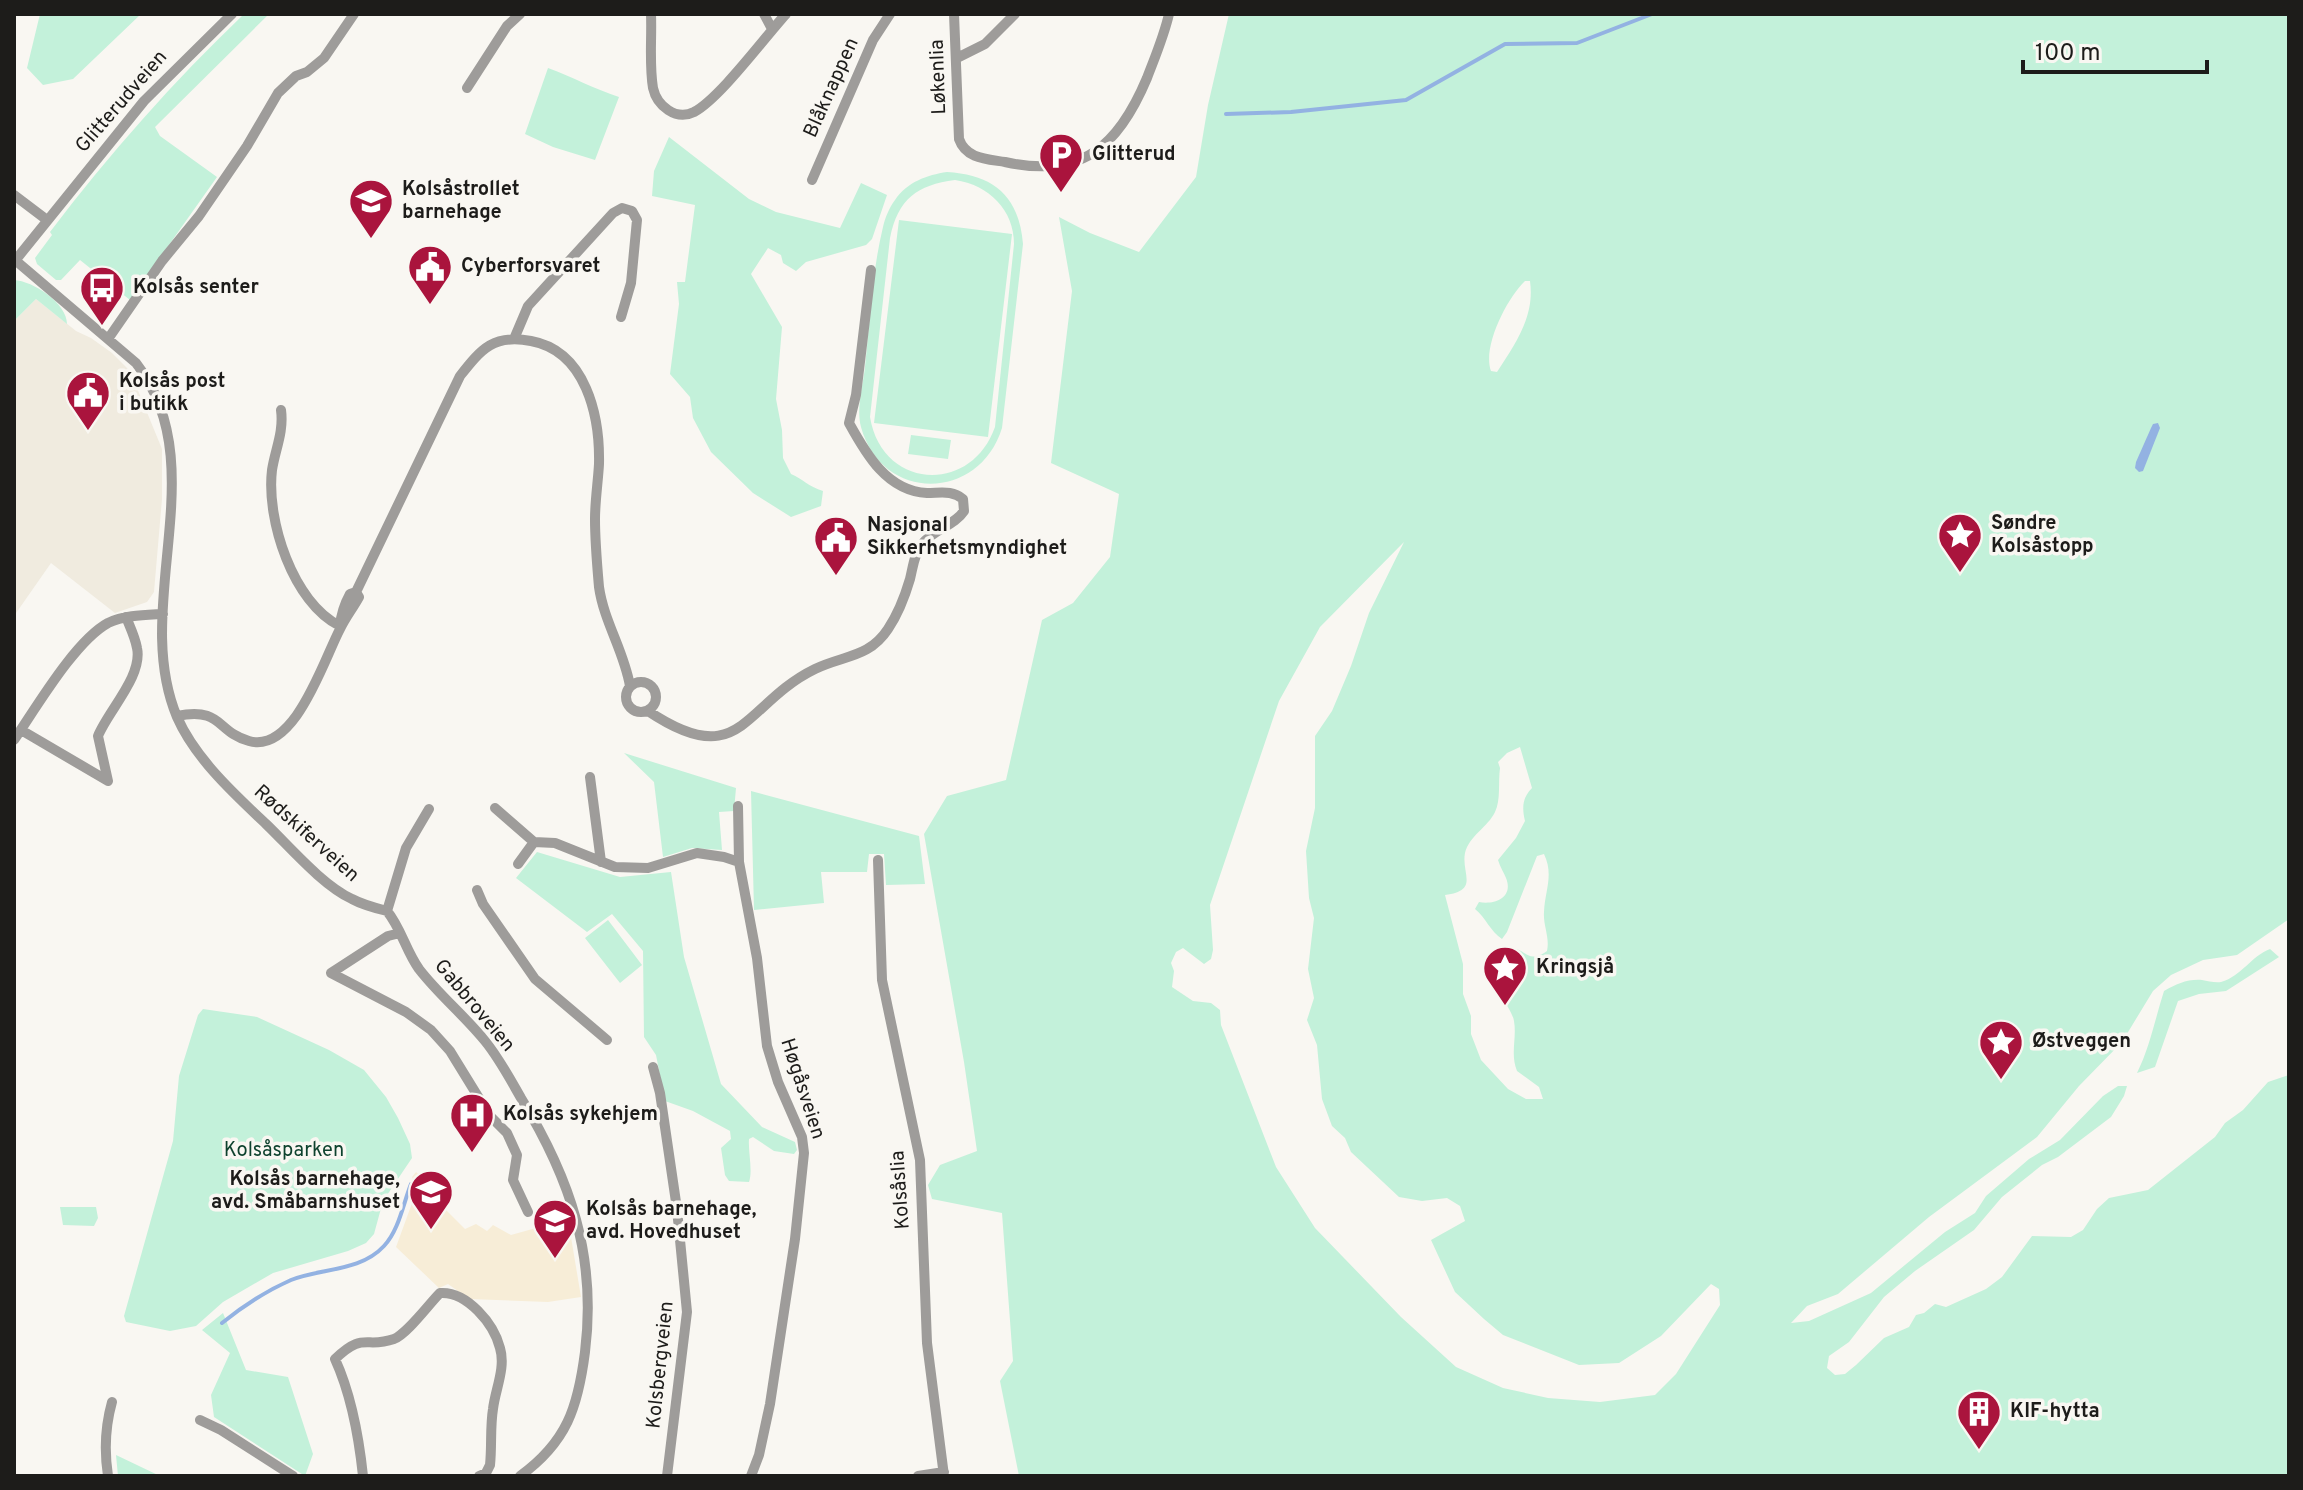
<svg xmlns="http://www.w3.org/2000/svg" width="2303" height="1490" viewBox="0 0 2303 1490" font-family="Overpass,sans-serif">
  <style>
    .built { fill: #f0ebdf }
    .education { fill: #f7edd7 }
    .green { fill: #c3f1da; fill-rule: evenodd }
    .water { fill: #93b2e2 }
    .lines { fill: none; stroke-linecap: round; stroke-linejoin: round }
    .stream { stroke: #93b2e2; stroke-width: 4 }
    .street { stroke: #9e9c9a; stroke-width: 10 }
    .labels { text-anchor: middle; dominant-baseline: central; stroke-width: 7; stroke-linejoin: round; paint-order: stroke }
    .street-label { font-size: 20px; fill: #1d1c1a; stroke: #f9f7f2 }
    .poi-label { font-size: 20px; font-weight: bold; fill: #1d1c1a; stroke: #f9f7f2; text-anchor: start }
    .park-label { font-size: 20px; fill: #0e422e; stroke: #f9f7f2 }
  </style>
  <rect width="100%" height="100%" fill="#f9f7f2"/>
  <path class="built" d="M36 299 76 331 91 338 112 353 130 371 162 449V499L154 592 147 602 115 613 51 563 14 616V321Z"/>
  <path class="education" d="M416 1172 444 1199 440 1204 465 1229 476 1224 487 1231 493 1225 511 1235 568 1219 581 1297 548 1302 469 1299 448 1284 439 1288 396 1247 415 1195 416 1186 412 1177Z"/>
  <path class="green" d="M40 14H141L73 79 43 85 27 68Z
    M244 14H269L155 127 160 136 217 177 130 300 80 260 61 280H56L37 264 35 258 52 235 50 232C109 154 174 81 244 14Z
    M1229 14H2289V919L2237 955 2203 960 2171 975 2153 991 2122 1042 2079 1086 2037 1137 1929 1217 1838 1294 1807 1306 1791 1323 1809 1321 1871 1293 1945 1232 1975 1213 1986 1196 2029 1159 2060 1140 2103 1096 2118 1086H2127L2124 1096 2111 1117 2058 1157 2042 1165 2002 1197 1974 1230 1915 1271 1884 1297 1849 1342 1829 1356 1827 1368 1835 1375 1845 1374 1856 1365 1884 1338 1909 1327 1916 1315 1924 1313 1935 1304 1946 1307 1986 1289 2002 1277 2032 1236 2071 1237 2083 1230 2097 1209 2109 1198 2148 1190 2215 1137 2225 1123 2243 1110 2268 1082 2289 1075V1476H1019L1000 1381 1013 1361 1002 1213 932 1199 928 1185 940 1165 977 1151 964 1062 924 834 947 796 1006 780 1042 620 1073 603 1110 557 1119 494 1051 463 1072 291 1059 217 1090 233 1139 252 1196 177 1208 105ZM1525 281H1530C1535 317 1515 344 1497 372L1491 371C1482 347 1507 298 1525 281ZM1404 542 1369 613 1351 666 1332 711 1315 736V808L1306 851 1309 898 1314 918 1308 969 1314 998 1307 1020 1317 1045 1322 1099 1332 1126 1345 1138 1351 1152 1399 1197 1422 1201 1447 1198 1460 1206 1465 1221 1431 1240 1455 1292 1484 1319 1503 1335 1579 1365 1619 1363 1661 1336 1711 1284 1719 1289 1720 1305 1676 1374 1655 1395 1600 1402 1548 1398 1503 1388 1456 1367 1401 1317 1315 1228 1276 1167 1221 1025 1220 1010 1211 1003 1193 1001 1172 987 1174 971 1171 963 1176 952 1183 948 1204 964 1211 959 1213 950 1210 905 1279 701 1320 627ZM1520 747 1532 788C1522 798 1522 808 1525 821L1516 838 1498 860C1500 867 1504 873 1506 878 1514 898 1494 905 1479 902L1475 909C1486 918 1490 931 1502 939L1507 932 1537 856 1544 854C1554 875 1545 890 1544 912 1543 926 1550 937 1547 951 1524 967 1526 943 1507 950 1469 965 1511 1002 1514 1021 1517 1038 1510 1054 1517 1071L1539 1087 1543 1099H1526L1508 1089 1481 1060 1471 1034V1016L1463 994V964L1445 895C1480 890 1461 874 1465 853 1469 836 1488 827 1495 812 1501 800 1498 782 1500 768L1498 762 1507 753Z
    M548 68C573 77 594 89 619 97L595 160 553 147 525 134Z
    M669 137 749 199 776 212 840 228 861 183 887 195 872 239 866 245 806 262 796 271 783 263 781 255 768 248 751 274 782 327 776 399 782 430 783 458 791 474C803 479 809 487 823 491L821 506 791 517 753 493 711 452 693 418 690 397 670 374 679 304 677 282H685L695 205 652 196 654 171Z
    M947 172C994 175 1019 196 1023 244L1002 428C979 502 882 503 861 427 856 409 863 385 865 367 870 321 872 272 883 227 885 218 889 208 895 200 907 182 927 175 947 172ZM955 180C989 185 1014 210 1014 244L995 427C971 495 882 490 870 417L890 238C898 199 917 185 955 180Z
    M899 220 1012 234 988 437 874 423Z
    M14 280C33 281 67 303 67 324L36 299 14 321Z
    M911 435 951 440 948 459 908 454Z
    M624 753 736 788 734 811 719 812 722 850 692 848 663 857 654 782Z
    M751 791 919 836 925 884 886 885 884 854H869L867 872H821L824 903 754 910Z
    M537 852 620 877 671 872 684 957 721 1084 762 1127 795 1142 797 1150 794 1154 774 1151 753 1137 749 1139C748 1152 753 1171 749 1182L729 1181 725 1175 721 1148 731 1139 730 1131 693 1111 665 1101 656 1055 644 1037 643 951 612 914 587 932 516 878Z
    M608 920 642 965 620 983 585 938Z
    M2270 949 2279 957 2226 991 2199 994 2178 1001 2155 1067 2137 1073C2150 1047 2155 1019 2164 991 2177 984 2187 979 2202 980 2208 981 2215 983 2221 982 2242 976 2251 956 2270 949Z
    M203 1009 257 1017 329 1050 364 1070 386 1097 398 1118 410 1144 412 1158 383 1201 374 1234 366 1243 348 1251 273 1273 223 1302 196 1326 170 1331 126 1322 124 1316 173 1141 179 1076 198 1015Z
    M60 1207H96L98 1218 94 1226 63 1225Z
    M223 1313 246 1370 288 1377 313 1454 305 1476 214 1417 211 1395 230 1353 202 1330Z
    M116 1455 160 1476H118Z"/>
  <path class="water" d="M2158 423 2160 428 2143 471 2139 472 2135 468 2136 462 2151 428 2153 424Z"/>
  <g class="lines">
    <path class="stream" d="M1226 114 1291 112 1406 100 1505 44 1577 43 1652 14
      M222 1323C243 1306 266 1291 291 1280 321 1268 360 1272 384 1246 399 1230 403 1204 411 1184"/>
    <path class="street" d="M651 14C652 38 649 64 653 88 657 106 676 121 694 112 720 98 764 38 786 14
      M764 14 772 29
      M954 14 959 139C966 159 987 159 1005 162 1082 179 1118 147 1147 78 1155 57 1164 36 1169 14
      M957 58 985 44 1015 14
      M467 88 507 26 520 14
      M812 180 873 40 890 14
      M14 195 47 220
      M15 260 136 363C216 466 130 605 177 717 195 758 233 793 266 824 290 847 322 885 352 899 363 905 375 908 387 911L406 848 429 809
      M14 262 144 101 232 14
      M108 339 162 261 199 216 247 146 278 93 296 76 307 72 324 58 354 14
      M514 339 528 306 613 213 622 208 632 211 637 220 631 283 621 317
      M281 410C284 432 275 450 272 470 266 520 293 603 340 626
      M340 626C341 614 344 605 350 594L356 592 460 376C482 348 494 334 531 341 586 351 600 416 599 464 598 482 595 501 595 519 595 542 597 564 599 587 604 622 624 651 630 686
      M626 697a15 15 0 1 1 30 0a15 15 0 1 1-30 0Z
      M648 711C742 774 743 704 815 669 844 655 869 658 888 629 898 614 905 596 910 579 913 567 914 554 922 544 933 530 955 525 964 511L963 499C952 490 941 493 927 493 887 491 866 454 849 423L856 395 871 270
      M177 716C223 707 216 732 249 741 295 754 324 659 340 629 345 618 353 608 359 597L356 592
      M21 730 108 781
      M14 740C36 708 75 641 108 623 125 615 145 615 163 614
      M590 777 601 862
      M108 781 98 736C108 711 143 676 137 648 135 637 130 627 126 617
      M738 806 739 862 757 958 767 1046 778 1082 802 1137 804 1153 795 1239 770 1404 759 1455 751 1476
      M495 808 534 842
      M878 860 882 980 920 1160 927 1343 944 1476
      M518 864 534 842 555 843 615 867 648 868 697 853 724 857 739 862
      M477 890 483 904 535 979 607 1040
      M387 911C401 928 406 951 419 969 439 995 465 1016 485 1041 499 1058 510 1079 521 1098 570 1178 597 1256 585 1352 578 1407 567 1442 520 1476
      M400 933 388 936 331 973 406 1012 431 1030 450 1051 490 1116 507 1133 517 1155 513 1180 528 1212
      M653 1067 660 1093 677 1209 687 1312 667 1476
      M200 1420 221 1430 293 1476
      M108 1476C104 1450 105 1427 112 1402
      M363 1476C359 1438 351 1394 335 1359 364 1331 365 1349 394 1339 408 1333 428 1305 440 1293 467 1291 494 1324 500 1348 506 1368 495 1390 493 1409 490 1427 492 1446 490 1465L486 1473 479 1476
      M918 1476 944 1472"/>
  </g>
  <defs>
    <g id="parking-pin" transform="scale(2.3)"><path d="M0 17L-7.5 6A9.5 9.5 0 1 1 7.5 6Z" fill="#aa143d" stroke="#f9f7f2"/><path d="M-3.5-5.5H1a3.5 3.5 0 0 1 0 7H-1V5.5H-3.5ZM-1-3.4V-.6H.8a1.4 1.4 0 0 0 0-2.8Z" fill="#fff"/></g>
    <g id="school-pin" transform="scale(2.3)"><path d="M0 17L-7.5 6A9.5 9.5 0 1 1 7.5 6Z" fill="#aa143d" stroke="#f9f7f2"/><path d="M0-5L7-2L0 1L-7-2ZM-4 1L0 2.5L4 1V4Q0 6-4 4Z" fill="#fff"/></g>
    <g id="civic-pin" transform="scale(2.3)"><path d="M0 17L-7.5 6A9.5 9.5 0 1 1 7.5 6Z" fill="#aa143d" stroke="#f9f7f2"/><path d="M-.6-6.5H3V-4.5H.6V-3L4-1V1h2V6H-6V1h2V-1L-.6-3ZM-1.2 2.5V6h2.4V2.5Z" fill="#fff"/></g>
    <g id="bus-pin" transform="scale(2.3)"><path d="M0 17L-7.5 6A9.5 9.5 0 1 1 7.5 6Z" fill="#aa143d" stroke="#f9f7f2"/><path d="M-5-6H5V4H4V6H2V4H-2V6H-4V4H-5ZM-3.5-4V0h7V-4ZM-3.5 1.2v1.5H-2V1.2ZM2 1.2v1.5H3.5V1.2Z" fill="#fff"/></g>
    <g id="sight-pin" transform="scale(2.3)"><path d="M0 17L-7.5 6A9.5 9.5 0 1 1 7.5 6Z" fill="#aa143d" stroke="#f9f7f2"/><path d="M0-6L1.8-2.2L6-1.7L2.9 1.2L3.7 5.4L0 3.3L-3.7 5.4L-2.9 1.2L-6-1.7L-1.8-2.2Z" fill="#fff"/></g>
    <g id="hospital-pin" transform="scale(2.3)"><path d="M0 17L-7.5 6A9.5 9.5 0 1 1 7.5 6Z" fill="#aa143d" stroke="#f9f7f2"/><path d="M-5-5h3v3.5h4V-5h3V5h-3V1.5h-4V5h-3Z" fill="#fff"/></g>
    <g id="building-pin" transform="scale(2.3)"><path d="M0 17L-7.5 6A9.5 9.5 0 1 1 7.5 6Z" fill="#aa143d" stroke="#f9f7f2"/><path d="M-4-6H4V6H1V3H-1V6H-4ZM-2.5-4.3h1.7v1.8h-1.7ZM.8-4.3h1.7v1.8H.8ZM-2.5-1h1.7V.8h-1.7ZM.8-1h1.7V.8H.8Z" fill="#fff"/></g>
  </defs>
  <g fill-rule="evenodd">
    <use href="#parking-pin" x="1061" y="155"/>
    <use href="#school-pin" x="371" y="201"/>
    <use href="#civic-pin" x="430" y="267"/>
    <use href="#bus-pin" x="102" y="288"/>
    <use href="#civic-pin" x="88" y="393"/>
    <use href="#sight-pin" x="1960" y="535"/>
    <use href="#civic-pin" x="836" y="538"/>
    <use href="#sight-pin" x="1505" y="968"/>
    <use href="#sight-pin" x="2001" y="1042"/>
    <use href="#hospital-pin" x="472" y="1115"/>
    <use href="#school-pin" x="431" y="1192"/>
    <use href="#school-pin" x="555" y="1221"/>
    <use href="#building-pin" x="1979" y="1412"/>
  </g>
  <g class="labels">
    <g class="street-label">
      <text transform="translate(939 77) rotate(-92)">Løkenlia</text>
      <text transform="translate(832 88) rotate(-66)">Blåknappen</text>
      <text transform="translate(122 102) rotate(-49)">Glitterudveien</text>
      <text transform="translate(306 834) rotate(42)">Rødskiferveien</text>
      <text transform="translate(474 1006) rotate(50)">Gabbroveien</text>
      <text transform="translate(802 1089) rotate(72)">Høgåsveien</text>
      <text transform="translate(901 1190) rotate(-94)">Kolsåslia</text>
      <text transform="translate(661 1365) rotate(-84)">Kolsbergveien</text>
    </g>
    <g class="poi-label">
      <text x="1092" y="155">Glitterud</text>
      <text x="402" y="190">Kolsåstrollet<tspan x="402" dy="23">barnehage</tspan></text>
      <text x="461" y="267">Cyberforsvaret</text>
      <text x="133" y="288">Kolsås senter</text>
      <text x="119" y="382">Kolsås post<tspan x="119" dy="23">i butikk</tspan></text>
      <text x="1991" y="524">Søndre<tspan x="1991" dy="23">Kolsåstopp</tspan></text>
      <text x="867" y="526">Nasjonal<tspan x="867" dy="23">Sikkerhetsmyndighet</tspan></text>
      <text x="1536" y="968">Kringsjå</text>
      <text x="2032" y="1042">Østveggen</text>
      <text x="503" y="1115">Kolsås sykehjem</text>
      <text x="400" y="1180" text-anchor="end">Kolsås barnehage,<tspan x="400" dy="23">avd. Småbarnshuset</tspan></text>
      <text x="586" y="1210">Kolsås barnehage,<tspan x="586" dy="23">avd. Hovedhuset</tspan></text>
      <text x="2010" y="1412">KIF-hytta</text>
    </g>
    <g class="park-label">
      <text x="284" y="1151">Kolsåsparken</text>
    </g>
  </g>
  <rect width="2303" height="1490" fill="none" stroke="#1d1c1a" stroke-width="32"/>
  <path d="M2023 60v12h184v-12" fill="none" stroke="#1d1c1a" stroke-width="4"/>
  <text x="2035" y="60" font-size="24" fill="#1d1c1a" stroke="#f9f7f2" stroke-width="6" paint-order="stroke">100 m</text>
</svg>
